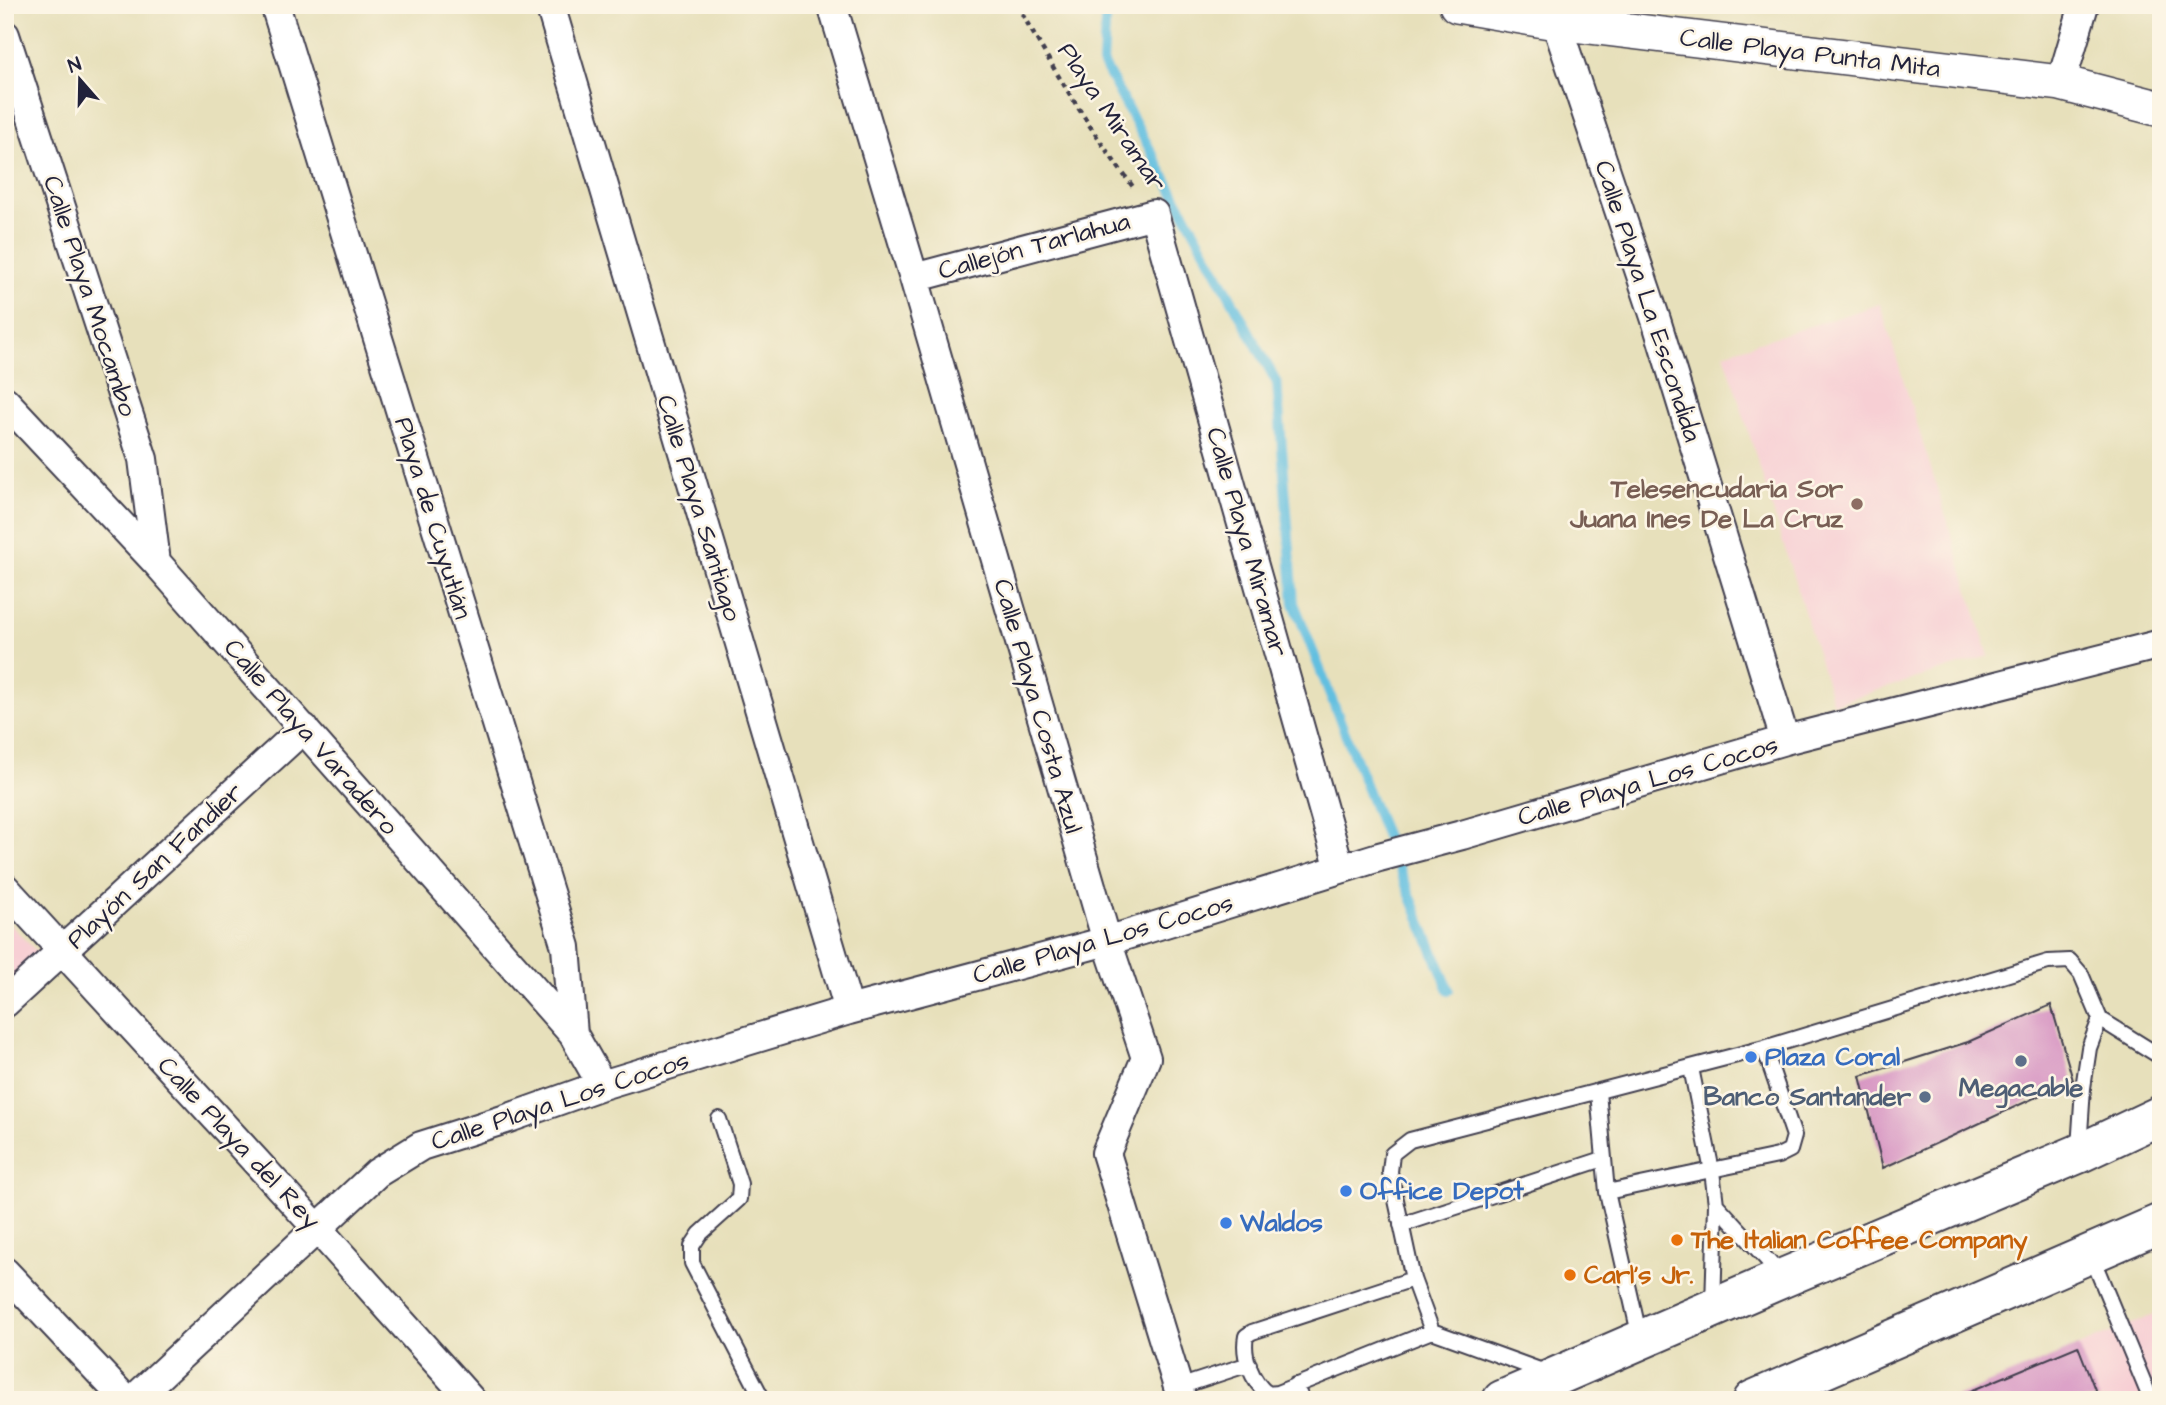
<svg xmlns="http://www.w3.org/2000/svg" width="2166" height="1405" viewBox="0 0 2166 1405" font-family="'Architects Daughter',sans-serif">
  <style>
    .built { fill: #f7cfd4 }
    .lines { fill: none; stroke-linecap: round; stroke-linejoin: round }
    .stream { stroke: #62bfe0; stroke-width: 10 }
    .building { fill: #d38bbf }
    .service-casing { stroke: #403e4e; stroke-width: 18 }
    .minor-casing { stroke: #403e4e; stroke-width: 32 }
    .tertiary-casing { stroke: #403e4e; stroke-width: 38 }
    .primary-casing { stroke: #403e4e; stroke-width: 42 }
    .path { stroke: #403e4e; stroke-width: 4.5; stroke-dasharray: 5 5; stroke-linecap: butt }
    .service { stroke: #fff; stroke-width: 14 }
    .minor { stroke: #fff; stroke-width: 28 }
    .tertiary { stroke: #fff; stroke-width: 35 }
    .primary { stroke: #fff; stroke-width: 38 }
    .education-dot { fill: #8d6e63; stroke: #fcf5e5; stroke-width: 2.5 }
    .shop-dot { fill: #3f7fe0; stroke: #fcf5e5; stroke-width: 2.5 }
    .service-dot { fill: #5c6f8a; stroke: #fcf5e5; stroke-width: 2.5 }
    .food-dot { fill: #e8710a; stroke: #fcf5e5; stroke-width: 2.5 }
    .labels { text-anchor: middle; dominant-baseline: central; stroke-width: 5; stroke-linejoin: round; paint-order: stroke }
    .street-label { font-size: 26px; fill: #22223b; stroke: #fcf5e5 }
    .education-label { font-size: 26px; font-weight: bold; fill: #785e54; stroke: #fcf5e5; text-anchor: end }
    .shop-label { font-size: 26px; font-weight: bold; fill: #366cbe; stroke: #fcf5e5; text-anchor: start }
    .service-label { font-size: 26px; font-weight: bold; fill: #4e5e75; stroke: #fcf5e5 }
    .food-label { font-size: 26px; font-weight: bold; fill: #c56008; stroke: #fcf5e5; text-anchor: start }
  </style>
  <rect width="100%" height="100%" fill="#fcf5e5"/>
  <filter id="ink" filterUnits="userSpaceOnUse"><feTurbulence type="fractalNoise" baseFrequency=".0143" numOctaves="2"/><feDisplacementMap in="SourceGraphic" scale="14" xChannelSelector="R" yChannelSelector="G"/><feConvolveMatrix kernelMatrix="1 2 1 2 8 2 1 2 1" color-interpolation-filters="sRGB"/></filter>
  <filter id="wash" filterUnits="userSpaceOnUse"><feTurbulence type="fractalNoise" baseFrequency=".00686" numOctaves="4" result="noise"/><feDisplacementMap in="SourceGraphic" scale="28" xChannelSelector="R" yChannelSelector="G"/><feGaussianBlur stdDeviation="1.57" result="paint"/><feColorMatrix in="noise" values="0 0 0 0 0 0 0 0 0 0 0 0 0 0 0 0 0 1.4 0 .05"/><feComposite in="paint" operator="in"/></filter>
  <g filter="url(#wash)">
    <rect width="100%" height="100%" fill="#e7e0bb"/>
    <path class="built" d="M1880 304 1989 656 1833 704 1724 353Z
      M5 919 41 956 5 989Z
      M2161 1312V1400H1949L2078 1346Z"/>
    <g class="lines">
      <path class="stream" d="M1106 5 1103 63 1277 383 1294 603 1376 812 1449 990"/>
    </g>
    <g id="blocks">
      <path class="building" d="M2051 1005 2073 1080 1883 1168 1860 1076 1968 1042Z
        M2078 1346 2099 1400H1949Z"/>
    </g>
  </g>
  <g filter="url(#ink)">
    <use href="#blocks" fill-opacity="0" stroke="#403e4e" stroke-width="2"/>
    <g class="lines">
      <g class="service-casing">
        <path id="service" d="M1691 1068 1712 1171 1716 1204 1713 1306
          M1598 1092 1607 1192 1640 1338
          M719 1119 740 1184 739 1199 700 1234 692 1246V1263L763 1400
          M2079 1148 2083 1088 2089 1048 2100 1019
          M1607 1192 1778 1156 1790 1150 1794 1136 1764 1048
          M1716 1204 1781 1275
          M1401 1225 1603 1159
          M2091 1255 2151 1400
          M1413 1279 1252 1332 1246 1336C1242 1356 1252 1382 1268 1394L1277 1393 1432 1331 1548 1373
          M1432 1331 1413 1279 1390 1172 1392 1154 1410 1140 1764 1048 2048 962 2070 961 2081 974 2100 1019 2161 1057
          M1295 1385 1302 1400
          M1179 1387 1249 1364"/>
      </g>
      <g class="minor-casing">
        <path id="minor" d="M275 5 566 947 573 1034
          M550 5 849 1010
          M832 5 914 278 1107 941 1146 1058 1106 1153 1182 1400
          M1556 22 1656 320 1785 740
          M5 35 143 459 156 562
          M2061 83 2084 5
          M914 278 1154 214 1340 869
          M5 401 156 562 573 1034 602 1085
          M5 888 317 1228 471 1400
          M5 1003 304 728
          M5 1272 126 1400
          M133 1400 377 1173 421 1146 509 1118 602 1085 849 1010 1107 941 1379 857 1462 835 1785 740 2161 644"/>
      </g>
      <g class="tertiary-casing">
        <path id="tertiary" d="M1457 5 1556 22 2061 83 2161 109"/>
      </g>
      <g class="primary-casing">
        <path id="primary" d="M1502 1400 1783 1278 2078 1154 2161 1115
          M1753 1400 2161 1223"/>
      </g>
      <path class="path" d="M1017 5C1053 68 1090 131 1134 188"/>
      <use href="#service" class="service"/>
      <use href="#minor" class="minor"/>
      <use href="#tertiary" class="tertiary"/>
      <use href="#primary" class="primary"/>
    </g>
  </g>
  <circle class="education-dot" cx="1857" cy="504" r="7"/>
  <g class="shop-dot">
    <circle cx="1751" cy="1057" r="7"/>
    <circle cx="1346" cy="1191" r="7"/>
    <circle cx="1226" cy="1223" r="7"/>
  </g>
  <g class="service-dot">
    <circle cx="2021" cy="1061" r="7"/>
    <circle cx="1925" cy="1097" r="7"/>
  </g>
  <g class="food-dot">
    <circle cx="1677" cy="1240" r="7"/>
    <circle cx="1570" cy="1275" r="7"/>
  </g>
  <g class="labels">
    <g class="street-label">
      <text transform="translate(1810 53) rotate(7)">Calle Playa Punta Mita</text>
      <text transform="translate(1112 117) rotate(56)">Playa Miramar</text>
      <text transform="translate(1034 246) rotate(-15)">Callejón Tarlahua</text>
      <text transform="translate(90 296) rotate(72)">Calle Playa Mocambo</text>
      <text transform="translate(1648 301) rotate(72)">Calle Playa La Escondida</text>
      <text transform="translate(699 508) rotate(73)">Calle Playa Santiago</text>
      <text transform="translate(433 518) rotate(73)">Playa de Cuyutlán</text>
      <text transform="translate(1247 542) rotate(74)">Calle Playa Miramar</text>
      <text transform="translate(1038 706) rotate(74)">Calle Playa Costa Azul</text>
      <text transform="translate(311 737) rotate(49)">Calle Playa Varadero</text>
      <text transform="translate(1648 781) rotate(-16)">Calle Playa Los Cocos</text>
      <text transform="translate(155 866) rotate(-43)">Playón San Fandier</text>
      <text transform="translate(1103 939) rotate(-16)">Calle Playa Los Cocos</text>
      <text transform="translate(560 1101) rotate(-18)">Calle Playa Los Cocos</text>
      <text transform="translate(239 1143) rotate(47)">Calle Playa del Rey</text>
    </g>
    <g class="education-label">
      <text x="1843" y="489">Telesencudaria Sor<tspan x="1843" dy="30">Juana Ines De La Cruz</tspan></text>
    </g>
    <g class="shop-label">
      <text x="1765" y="1057">Plaza Coral</text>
      <text x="1360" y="1191">Office Depot</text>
      <text x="1240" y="1223">Waldos</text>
    </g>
    <g class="service-label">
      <text x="2021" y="1088">Megacable</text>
      <text x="1911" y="1097" text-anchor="end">Banco Santander</text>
    </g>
    <g class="food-label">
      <text x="1691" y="1240">The Italian Coffee Company</text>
      <text x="1584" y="1275">Carl's Jr.</text>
    </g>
  </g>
  <rect width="2166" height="1405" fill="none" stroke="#fcf5e5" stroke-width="28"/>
  <g transform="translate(80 80) rotate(340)" stroke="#fcf5e5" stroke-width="5" paint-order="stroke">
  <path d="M0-5L12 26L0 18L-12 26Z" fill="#22223b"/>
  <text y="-10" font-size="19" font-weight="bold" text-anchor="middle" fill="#22223b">N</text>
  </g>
</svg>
